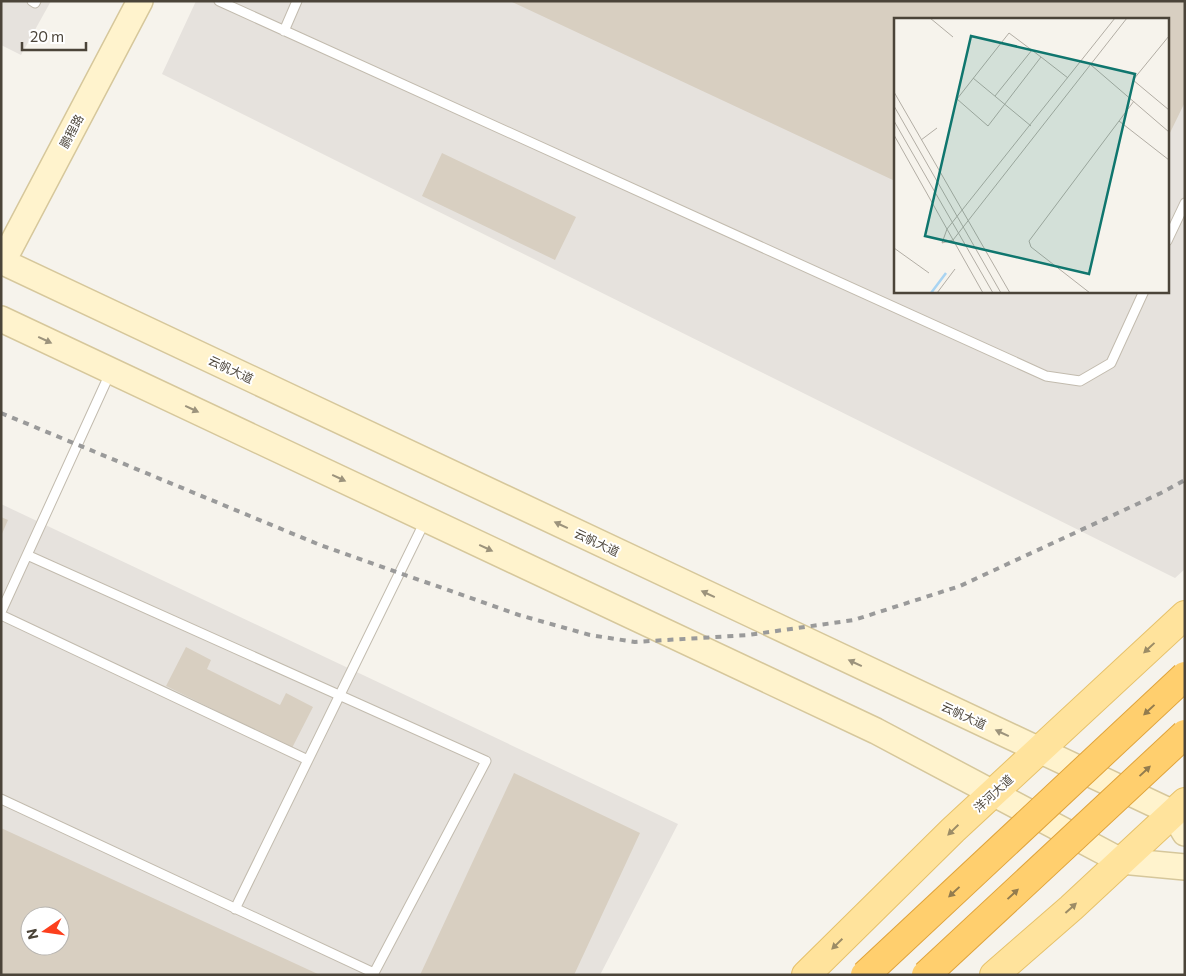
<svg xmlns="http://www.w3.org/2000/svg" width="1186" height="976" viewBox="0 0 1186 976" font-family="Commissioner,'Noto Sans SC',sans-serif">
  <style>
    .industrial { fill: #e6e2dd; fill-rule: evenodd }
    .building { fill: #d8cfc1; fill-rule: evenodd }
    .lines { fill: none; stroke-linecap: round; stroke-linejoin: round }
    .lane-casing { stroke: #c2bbae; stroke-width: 11 }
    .secondary-casing { stroke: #d6c79b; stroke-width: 28 }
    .primary-casing { stroke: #e6c16a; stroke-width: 30 }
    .lane { stroke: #fff; stroke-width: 9 }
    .secondary { stroke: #fff3cd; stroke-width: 25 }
    .primary { stroke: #ffe39c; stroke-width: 28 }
    .rail { stroke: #9a9a9a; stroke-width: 4; stroke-dasharray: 6 6; stroke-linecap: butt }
    .highway-bridge-casing { stroke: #e0a43c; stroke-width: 30; stroke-linecap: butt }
    .highway-bridge { stroke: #ffcf6e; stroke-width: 28 }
    .oneway { fill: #9c937c }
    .oneway2 { fill: #9c8c66 }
    .oneway3 { fill: #937c4e }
    .labels { text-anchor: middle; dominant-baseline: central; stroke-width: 4; stroke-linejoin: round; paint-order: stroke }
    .street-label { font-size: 12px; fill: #4b4439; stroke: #fff }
    .inset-river { fill: none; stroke: #a9d4f2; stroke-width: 2.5 }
    .inset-road { fill: none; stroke: #b2ada4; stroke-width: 1 }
    .view { fill: #0f766e; fill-opacity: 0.15; stroke: #0f766e; stroke-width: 2.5 }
    .inset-edge { fill: none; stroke: #4b4439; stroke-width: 2.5 }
  </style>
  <rect width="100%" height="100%" fill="#f6f3ec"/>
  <path class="industrial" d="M1 1H51L21 55 1 45Z
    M196 1H1185V569L1175 578 162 74ZM895 19H1167V291H895Z
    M1 504 678 824 600 975H1ZM30 916H60V946H30Z"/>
  <path class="building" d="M510 1H1185V102L1167 139V19H895V181Z
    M442 153 576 217 555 260 422 196Z
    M1 517 8 520 1 536Z
    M186 647 211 660 207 669 280 705 286 693 313 707 292 748 166 686Z
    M514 773 640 833 574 975H420Z
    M1 828 320 975H1ZM30 916H60V946H30Z"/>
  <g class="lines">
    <g class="lane-casing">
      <path id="lane" d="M32 1 35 3 36 1
        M219 1 1046 376 1080 381 1111 363 1144 291
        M284 31 297 1
        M1167 241 1185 203
        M1 612 111 371
        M1 615 308 760
        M1 799 374 973 486 761 27 555
        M235 909 426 519"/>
    </g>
    <g class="secondary-casing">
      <path id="secondary" d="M1 261 1173 813 1185 833
        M3 261 140 1
        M1 319 876 731 1121 861 1185 867"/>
    </g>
    <g class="primary-casing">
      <path id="primary" d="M806 975 953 830 1185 615
        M994 975 1071 908 1185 802"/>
    </g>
    <use href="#lane" class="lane"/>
    <use href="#secondary" class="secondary"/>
    <use href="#primary" class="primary"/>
    <path class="rail" d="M1 413 320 545 519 615 590 635 635 642 748 635 854 620 960 586 1161 493 1185 480"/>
    <g class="highway-bridge-casing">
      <path id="highway-bridge" d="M865 975 1185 676
        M926 975 1185 734"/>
    </g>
    <use href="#highway-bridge" class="highway-bridge"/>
  </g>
  <defs><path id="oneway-solid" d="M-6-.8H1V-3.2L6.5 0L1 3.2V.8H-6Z" transform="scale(1.25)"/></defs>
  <g class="oneway">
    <use href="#oneway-solid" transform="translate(45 340) rotate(25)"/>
    <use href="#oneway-solid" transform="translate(192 409) rotate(25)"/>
    <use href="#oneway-solid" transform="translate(339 478) rotate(25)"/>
    <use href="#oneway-solid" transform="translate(561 525) rotate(-155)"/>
    <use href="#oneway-solid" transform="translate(486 548) rotate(25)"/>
    <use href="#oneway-solid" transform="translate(708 594) rotate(-155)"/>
    <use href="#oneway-solid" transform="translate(855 663) rotate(-155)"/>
    <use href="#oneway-solid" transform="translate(1002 733) rotate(-155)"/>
  </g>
  <g class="oneway2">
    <use href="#oneway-solid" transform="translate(1149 648) rotate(137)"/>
    <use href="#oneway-solid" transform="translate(953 830) rotate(136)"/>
    <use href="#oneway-solid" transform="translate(1071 908) rotate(-42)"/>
    <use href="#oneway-solid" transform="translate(837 944) rotate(136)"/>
  </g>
  <g class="oneway3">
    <use href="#oneway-solid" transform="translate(1149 710) rotate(137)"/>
    <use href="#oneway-solid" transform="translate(1145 771) rotate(-43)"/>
    <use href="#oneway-solid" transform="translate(954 892) rotate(137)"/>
    <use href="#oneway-solid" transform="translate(1013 894) rotate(-43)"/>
  </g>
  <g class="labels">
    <g class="street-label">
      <text transform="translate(71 131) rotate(-62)">鹏程路</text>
      <text transform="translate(231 369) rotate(25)">云帆大道</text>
      <text transform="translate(597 542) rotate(25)">云帆大道</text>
      <text transform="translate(964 715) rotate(25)">云帆大道</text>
      <text transform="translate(993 793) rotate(-43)">洋河大道</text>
    </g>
  </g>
  <g transform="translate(894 18)">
    <rect width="275" height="275" fill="#f6f3ec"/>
    <path class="inset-river" d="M37 275 52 255"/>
    <path class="inset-road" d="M36 0 59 19M221 0 53 211 48 225 59 222 233 0M275 18 239 62 275 92M147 39 94 108 63 81 115 15 147 39 174 60M197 47 275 114M79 60 137 108M0 74 116 275M101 78 138 32M0 88 107 275M0 103 99 275M225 103 275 142M0 117 89 275M27 122 43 110M0 230 35 255M43 275 61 251M196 275 137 229 135 223 240 83"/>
    <path class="view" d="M77 18 241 56 195 256 31 218Z"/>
    <rect width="275" height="275" class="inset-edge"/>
  </g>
  <rect width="1186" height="976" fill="none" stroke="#4b4439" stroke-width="5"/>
  <g transform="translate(45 931) rotate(257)"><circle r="24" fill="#ffffff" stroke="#b7b4b0"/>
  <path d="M0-4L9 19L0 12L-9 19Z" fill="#fc3f1d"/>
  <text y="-8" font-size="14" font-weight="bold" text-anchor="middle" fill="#4b4439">N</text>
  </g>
  <path d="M22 42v8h64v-8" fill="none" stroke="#4b4439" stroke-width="2.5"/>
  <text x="30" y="42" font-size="15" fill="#4b4439" stroke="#ffffff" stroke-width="4" paint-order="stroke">20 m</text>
</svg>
